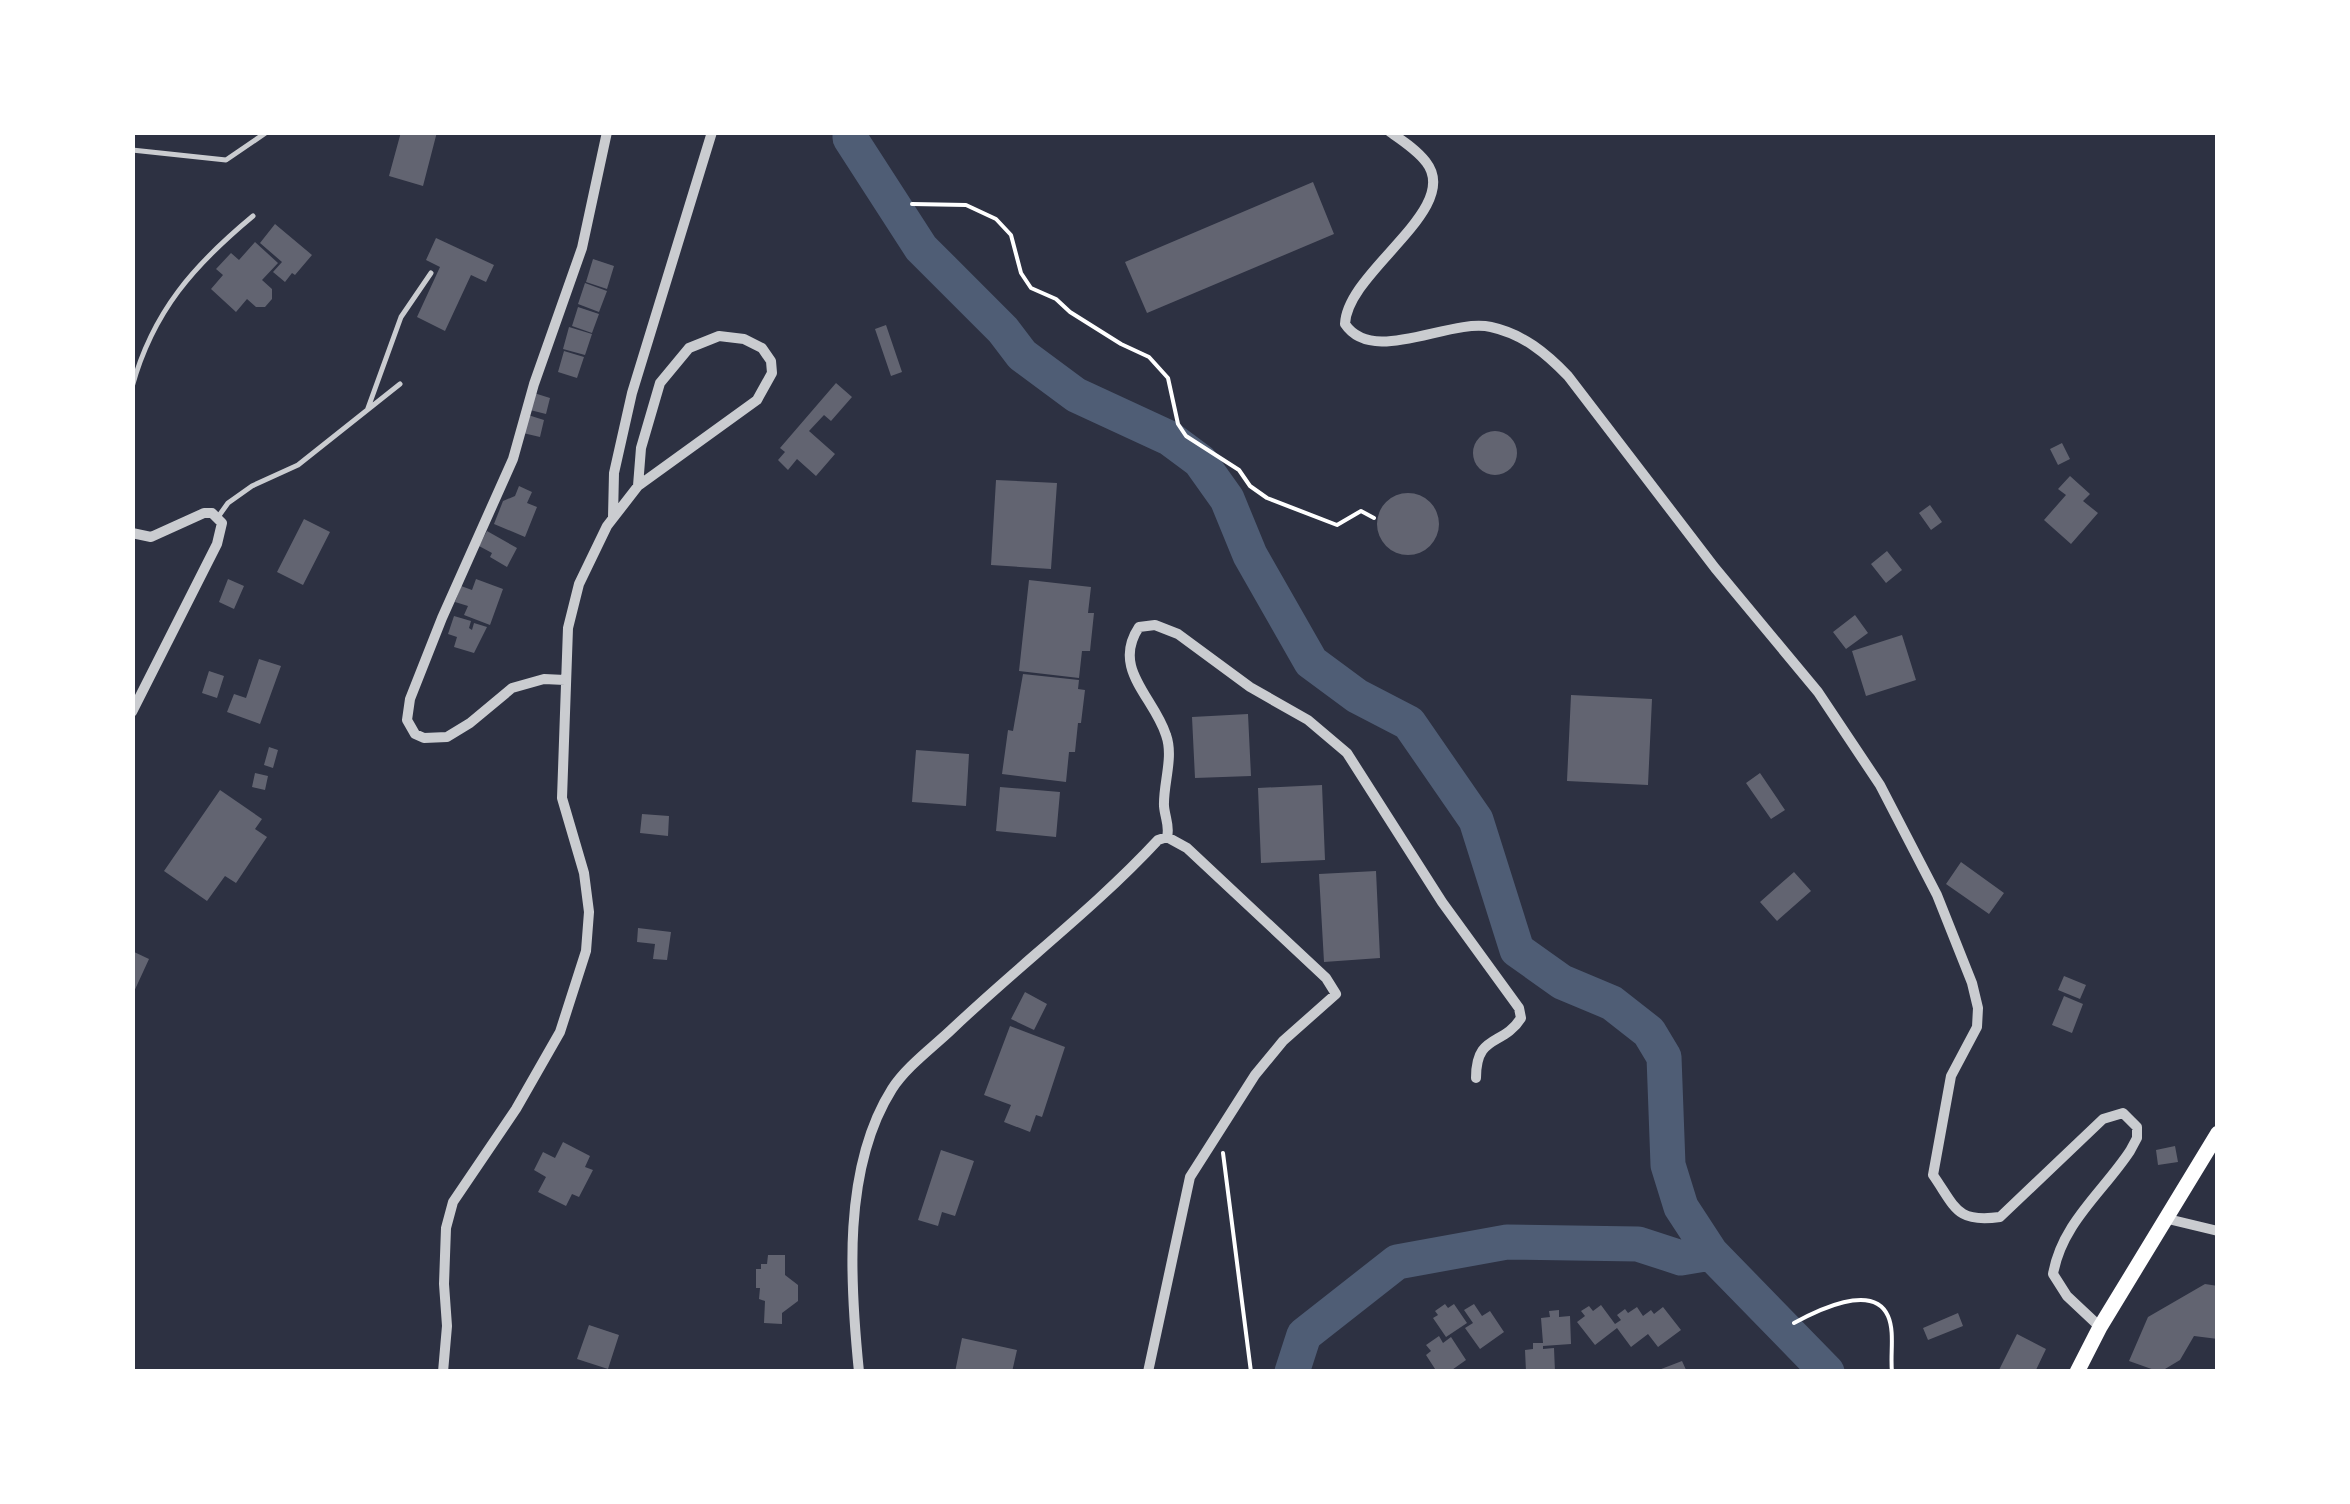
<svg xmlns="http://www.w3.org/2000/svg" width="2350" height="1504" viewBox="0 0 2350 1504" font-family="'Fira Sans',sans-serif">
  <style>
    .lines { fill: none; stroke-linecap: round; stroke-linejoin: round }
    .river { stroke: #4f5d75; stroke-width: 35 }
    .building { fill: #626471 }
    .path { stroke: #fff; stroke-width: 4 }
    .service { stroke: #caccd0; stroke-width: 5 }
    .minor { stroke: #caccd0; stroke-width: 10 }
    .primary { stroke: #fff; stroke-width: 15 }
  </style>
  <rect width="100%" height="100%" fill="#2d3142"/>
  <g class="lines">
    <path class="river" d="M850 132V138L921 248 1003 330 1022 355 1076 395 1169 438 1200 461 1227 499 1250 555 1311 662 1357 696 1409 723 1476 820 1517 950 1562 982 1612 1003 1649 1032 1664 1057 1668 1165 1681 1207 1711 1253 1827 1372
      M1292 1372 1304 1335 1397 1262 1507 1242 1638 1244 1681 1258 1711 1253"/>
  </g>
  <path class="building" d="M401 132H437L423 186 389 176Z
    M1313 182 1334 234 1147 313 1125 262Z
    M275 224 312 255 295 275 292 273 285 282 273 272 282 262 260 243Z
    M436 238 494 265 486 282 471 275 445 331 417 317 440 267 426 260Z
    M255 242 278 263 262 280 272 289V299L265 307H256L247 299 236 312 211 289 223 275 216 269 231 253 239 260Z
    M593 259 614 266 607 289 586 282Z
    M585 283 607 291 599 312 578 304Z
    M578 307 599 314 592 333 572 326Z
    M886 325 902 372 891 376 875 329Z
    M569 327 592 334 585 355 563 349Z
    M564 351 584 357 577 378 558 372Z
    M836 383 852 397 831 421 824 415 809 431 835 454 816 476 797 459 788 470 778 460 785 452 780 448Z
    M534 393 550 398 546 414 530 410Z
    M528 415 544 420 540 437 523 433Z
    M1473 453a22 22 0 1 1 44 0a22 22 0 1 1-44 0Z
    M2062 443 2070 459 2058 465 2050 449Z
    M2070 476 2090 494 2083 501 2098 513 2071 544 2044 520 2066 495 2058 489Z
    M996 480 1057 483 1051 569 991 565Z
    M519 486 532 492 527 503 537 507 525 537 494 524 503 501 515 496Z
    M1377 524a31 31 0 1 1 62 0a31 31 0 1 1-62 0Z
    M1930 505 1942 522 1931 530 1919 513Z
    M304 519 330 532 303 585 277 572Z
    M487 531 517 548 507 567 490 557 492 553 479 546Z
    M1887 551 1902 570 1886 583 1871 564Z
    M228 579 244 586 234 609 219 602Z
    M476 579 503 589 490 625 464 615 468 606 455 602 461 586 472 590Z
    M1029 580 1091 587 1088 613H1094L1090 651H1082L1079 678 1019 671Z
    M1855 615 1868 633 1846 649 1833 632Z
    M454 616 471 621 469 628 472 630 474 623 487 627 474 653 454 647 457 637 448 634Z
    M1902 635 1916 680 1866 696 1852 651Z
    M259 659 281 666 260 724 227 712 234 694 246 698Z
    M209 671 224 676 217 698 202 693Z
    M1023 674 1079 680 1078 689 1085 690 1081 723H1078L1075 752H1069L1066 782 1002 774 1008 730 1013 731Z
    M1571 695 1652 699 1648 785 1567 781Z
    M1248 714 1251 776 1195 778 1192 717Z
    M269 747 278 750 273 768 264 765Z
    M916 750 969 754 966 806 912 802Z
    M255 773 268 776 265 790 252 787Z
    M1760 773 1785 810 1771 819 1746 783Z
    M1322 785 1325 860 1261 863 1258 788Z
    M1000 787 1060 792 1056 837 996 831Z
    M220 790 262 819 255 829 267 837 236 883 225 876 207 901 164 871Z
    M642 814 669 816 668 836 640 833Z
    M1961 862 2004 893 1989 914 1946 884Z
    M1376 871 1380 958 1324 962 1319 874Z
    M1794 872 1811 891 1777 921 1760 902Z
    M638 928 671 932 667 960 653 959 655 944 637 942Z
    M132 951 149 959 132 996Z
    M2064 976 2086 985 2080 999 2058 990Z
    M1025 992 1047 1004 1034 1030 1011 1019Z
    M2064 996 2083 1004 2072 1033 2052 1025Z
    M1010 1026 1065 1047 1042 1117 1036 1115 1030 1132 1004 1122 1011 1105 984 1095Z
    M563 1142 590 1156 585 1167 593 1170 579 1197 572 1194 566 1206 538 1192 546 1177 534 1170 543 1152 555 1158Z
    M2175 1146 2178 1162 2158 1165 2156 1150Z
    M941 1150 974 1161 955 1216 942 1212 938 1226 918 1220Z
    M768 1255H785V1275L798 1285V1301L782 1313V1324L764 1323 765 1301 759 1299 760 1288H756V1269H761V1264H767Z
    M2205 1284 2218 1286V1339L2194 1336 2180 1360 2160 1372 2129 1361 2148 1317Z
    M1445 1304 1448 1308 1454 1304 1467 1323 1446 1337 1433 1318 1438 1315 1435 1311Z
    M1474 1304 1482 1316 1490 1311 1504 1332 1480 1349 1465 1328 1473 1323 1464 1310Z
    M1601 1305 1615 1324 1621 1320 1617 1315 1625 1309 1628 1313 1637 1307 1643 1316 1651 1310 1654 1314 1663 1307 1681 1330 1658 1347 1648 1334 1631 1347 1617 1328 1595 1345 1577 1322 1585 1316 1581 1311 1589 1306 1593 1311Z
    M1559 1310V1317L1570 1316 1571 1344 1543 1346V1349L1554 1348 1555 1372H1526L1525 1350 1533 1349V1343H1543L1541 1318 1550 1317 1549 1311Z
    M1958 1313 1963 1326 1928 1340 1923 1328Z
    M589 1325 619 1335 608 1369 577 1359Z
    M2017 1334 2046 1349 2035 1372H1998Z
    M1439 1336 1443 1343 1451 1337 1466 1360 1449 1372H1437L1426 1355 1431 1351 1426 1345Z
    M962 1338 1017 1350 1012 1372H955Z
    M1682 1361 1687 1372H1656V1371Z"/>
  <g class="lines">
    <path class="path" d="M912 204 966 205 996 219 1011 235 1021 273 1031 288 1056 299 1070 312 1121 344 1149 357 1168 378 1178 424 1186 436 1239 470 1250 486 1267 498 1337 525 1361 511 1374 518
      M1223 1153 1251 1372
      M1794 1323C1816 1311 1873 1282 1888 1316 1895 1332 1890 1354 1892 1372"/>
    <path class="service" d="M132 150 226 160 267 132
      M132 387C153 311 194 265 253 216
      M368 408 401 317 431 273
      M218 517 228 503 252 486 298 465 400 384"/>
    <path class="minor" d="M1390 132C1403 141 1417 150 1426 162 1463 209 1347 271 1345 324 1373 366 1448 318 1491 327 1523 334 1546 353 1568 376L1715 568 1818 692 1880 785 1937 895 1972 983 1978 1008 1977 1027 1951 1076 1933 1175C1956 1208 1956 1223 2000 1217L2103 1119 2123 1113 2137 1127V1138L2130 1151C2103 1192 2062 1223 2053 1274L2067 1296 2100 1327
      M613 517 614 473 632 393 712 132
      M132 533 151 537 204 513H212L222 523 217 544 132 712
      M565 680 544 679 512 688 470 723 447 737 424 738 415 734 407 720 410 699 442 618 513 459 534 384 582 248 607 132
      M1167 837C1170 826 1165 818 1164 806 1163 784 1174 757 1166 735 1154 697 1111 669 1139 627L1155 625 1178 634 1250 687 1308 720 1347 753 1442 902 1519 1008 1521 1018C1503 1047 1476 1033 1476 1078
      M2168 1219 2218 1231
      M443 1372 447 1326 444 1284 446 1228 453 1202 516 1109 560 1032 586 951 589 912 584 873 562 798 568 628 579 584 607 526 638 486 757 400 772 373 771 361 762 348 744 339 719 336 689 348 660 383 641 448 638 486
      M859 1372C850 1283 842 1168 892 1089 906 1067 932 1048 951 1030 1019 965 1095 908 1158 840L1167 837 1187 848 1326 978 1336 994 1283 1041 1255 1075 1190 1177 1148 1372"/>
    <path class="primary" d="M2077 1372 2100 1327 2218 1133"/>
  </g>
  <rect width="2350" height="1504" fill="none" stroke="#ffffff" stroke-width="270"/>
</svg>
